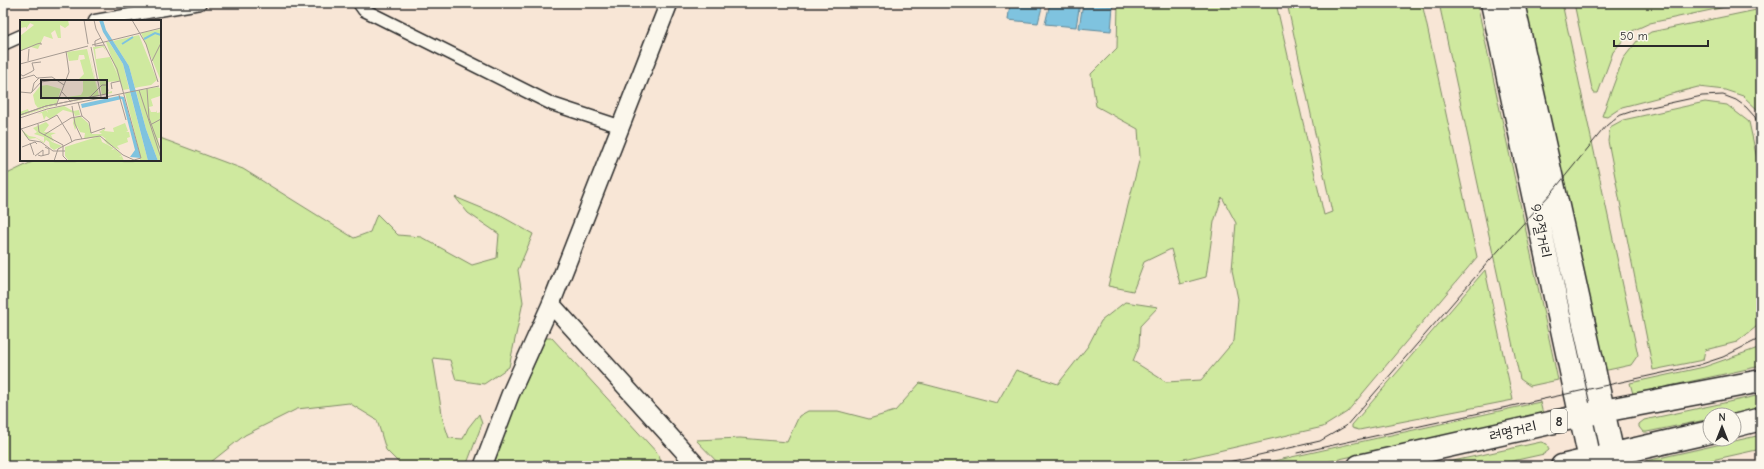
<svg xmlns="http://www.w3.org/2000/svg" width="1764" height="469" viewBox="0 0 1764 469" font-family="'Comic Neue','Poor Story',sans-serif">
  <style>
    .green { fill: #cfe99f; stroke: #7d8a65 }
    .water { fill: #7fc3df; stroke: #5d8697 }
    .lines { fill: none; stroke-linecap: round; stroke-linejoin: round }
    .street-casing { stroke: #2b2b2b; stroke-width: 15 }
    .secondary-casing { stroke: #2b2b2b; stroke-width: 20 }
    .highway-casing { stroke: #2b2b2b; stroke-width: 25 }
    .street { stroke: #fbf7ec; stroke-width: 12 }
    .secondary { stroke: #fbf7ec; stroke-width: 17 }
    .highway { stroke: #fbf7ec; stroke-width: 22 }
    .tram { stroke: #2b2b2b; stroke-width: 1 }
    .labels { text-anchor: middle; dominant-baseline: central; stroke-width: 3; stroke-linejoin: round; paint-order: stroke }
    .shield { fill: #fbf7ec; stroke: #696865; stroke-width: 1 }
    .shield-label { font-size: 14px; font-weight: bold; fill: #2b2b2b }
    .street-label { font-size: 15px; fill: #2b2b2b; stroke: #fbf7ec }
    .inset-river { fill: none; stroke: #7fc3df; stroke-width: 2 }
    .inset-road { fill: none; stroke: #a69b92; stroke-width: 1 }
    .view { fill: #2b2b2b; fill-opacity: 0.15; stroke: #2b2b2b; stroke-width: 2 }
    .inset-edge { fill: none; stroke: #2b2b2b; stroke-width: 2 }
  </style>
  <rect width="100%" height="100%" fill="#f8e6d6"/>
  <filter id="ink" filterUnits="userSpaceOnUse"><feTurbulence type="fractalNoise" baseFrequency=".025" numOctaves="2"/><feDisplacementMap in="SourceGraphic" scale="8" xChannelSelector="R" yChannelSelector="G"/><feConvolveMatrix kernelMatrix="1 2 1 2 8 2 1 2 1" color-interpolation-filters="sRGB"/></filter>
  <g filter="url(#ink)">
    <path class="green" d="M1118 3H1276L1324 215 1332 212 1287 3H1422L1477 257 1347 412 1323 427 1153 466H721L696 440 740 438 787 442 799 416 808 411H838L869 419 895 411 920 383 997 403 1016 370 1058 384 1088 346 1101 321 1125 302 1158 307 1140 326 1139 346 1133 361 1166 382 1201 380 1234 341 1238 299 1232 270 1236 223 1222 197 1214 222 1206 277 1180 284 1171 249 1144 262 1133 291 1108 286 1140 157 1138 129 1096 106 1091 74 1117 48Z
      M1439 3H1477L1558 380 1530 386 1520 379Z
      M1523 3H1562L1638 355 1631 365 1603 371Z
      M1574 3H1744L1650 23 1630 32 1613 52 1598 93H1594L1592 89Z
      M1761 9V113L1743 96 1725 90 1698 87 1622 107 1607 117 1602 116 1623 59 1637 41 1651 32Z
      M1705 102 1727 105 1749 122 1761 177V323L1737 342 1705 350 1703 360 1653 370 1608 141 1610 127 1623 120Z
      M160 138 243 169 354 238 370 232 377 214 398 235 421 237 472 265 497 258 499 234 468 213 455 197 501 216 533 234 518 270 523 302 509 367 484 384 456 380 450 360 433 358 443 420 449 438 463 439 468 428 479 414 482 424 466 466H402L386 450 377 420 349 403 297 409 245 435 206 466H3V176L36 160H160Z
      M1485 270 1513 400 1359 430 1352 428V425Z
      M546 338H552L659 455 661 463 652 466H494L501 437Z
      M1761 347V366L1633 394 1630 383 1704 367Z
      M1761 395V408L1727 415H1710V419L1647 432H1643L1639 427V424L1644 420Z
      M1540 402 1543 414 1308 466H1251Z
      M1761 435V449L1685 466H1647L1646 461Z
      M1541 442 1547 444 1549 450 1544 454 1490 466H1430Z"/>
    <path class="water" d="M1010 3H1043L1038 23 1008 20Z
      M1050 3H1080L1076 27 1045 24Z
      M1083 3 1113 6 1111 31 1079 28Z"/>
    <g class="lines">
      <g class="street-casing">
        <path id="street" d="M359 3 364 10 552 104 622 127
          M95 21 200 3
          M3 44 21 36"/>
      </g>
      <g class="secondary-casing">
        <path id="secondary" d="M551 304 697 466
          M483 466 510 395 551 304 669 3"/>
      </g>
      <g class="highway-casing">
        <path id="highway" d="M1492 3 1590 460
          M1513 3 1613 455
          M1734 426 1761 419
          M1359 466 1603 411 1761 381
          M1562 466 1710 432"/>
      </g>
      <use href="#street" class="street"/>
      <use href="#secondary" class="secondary"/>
      <use href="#highway" class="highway"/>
      <path class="tram" d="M1297 453 1699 365 1723 357 1761 338
        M1211 466 1320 441 1346 426 1489 261 1553 191 1606 126 1618 116 1633 111 1702 96 1723 95 1736 100 1746 107 1755 117 1761 136"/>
    </g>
  </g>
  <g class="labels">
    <rect class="shield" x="1551" y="409" width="16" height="24" rx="3"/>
    <g class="shield-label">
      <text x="1559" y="421">8</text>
    </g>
    <g class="street-label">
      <text transform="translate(1541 231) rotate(78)">9·9절거리</text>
      <text transform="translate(1513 431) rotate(-13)">려명거리</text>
    </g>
  </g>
  <g transform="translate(20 20)">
    <rect width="141" height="141" fill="#f8e6d6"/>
    <path d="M0 0H48L49 5 45 8 40 5 41 18H38L35 10 31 13 33 19 24 16 18 29 11 27 0 31V16L14 5 10 3 6 9V7L0 8ZM141 9V61L121 13ZM119 15 137 60 131 65 119 67 118 65 119 67 115 68 109 46 93 21ZM86 22H89L103 44 109 69 103 70ZM84 26 86 31 83 27 75 29 76 39 90 37 100 61 87 62 86 73 92 71V73L82 75 73 27ZM68 27 79 76 51 82 72 76 51 80 47 77 61 75 63 71V60L59 59 64 54 60 40 65 39 64 35H59L58 40 49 41 47 32 67 29 77 70ZM27 65 41 69 36 85 0 96V92L8 89 9 92 34 85 18 88 15 84 13 75 20 66ZM138 67 141 69 140 76 131 79 133 86 129 87 131 92H136V90L137 93 141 92V118H138L141 141H138L126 109 116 71ZM110 72 128 141H119L121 138 105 73ZM44 86 53 91 59 90 60 95 55 96 54 93 43 90 30 99 26 96 24 100 22 93 17 94 26 90 28 93 27 90ZM60 96 68 103 72 114H82L79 112 86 108 84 111 94 112 93 108 105 103 108 111 106 112H109L110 117 107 118 108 122 97 126 100 130 87 124 84 120 86 119 82 116 64 119 65 113 60 112 57 106 55 110 53 103 54 98ZM26 102 29 105 24 112 36 113 31 115 34 122 29 119 32 122 42 126 34 130 30 127 29 122 26 120 24 123 16 118 9 119 5 116 2 110 9 116 15 117 24 122V117L14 114 17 112 13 108ZM80 116 82 122 94 128 91 130 95 129 102 135 99 137 102 136 104 141H49L45 136V127Z" fill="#cfe99f"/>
    <path d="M79 0H83L86 10 109 46 126 109 138 141H128L103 44 83 12ZM99 76 104 77 121 138 110 137 115 130 102 79 62 88 61 84Z" fill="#7fc3df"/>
    <path class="inset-river" d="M124 19 135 13 141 15M102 24 113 17"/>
    <path class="inset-road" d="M64 0 68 24M112 0 126 24 138 62M81 18 75 21V26L84 25M72 25 141 8M71 27 81 77M0 31 17 24 21 23V25M8 41 9 29M132 41 141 23M0 44 68 26M0 54 3 56 11 52 14 50 12 43 21 42M0 59 14 55 17 58 32 57 44 65M92 69 91 63 100 61M127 69 129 98 141 131M119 70 141 138M0 72 11 73 21 62 34 60M12 72 14 63 19 58M42 72 51 82M99 75 106 100M58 82 62 96 69 102 71 113 85 108M36 86 49 52 46 31M52 86 55 104 62 119M0 95 26 86 70 77 82 65H87L88 71 86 74 26 86 0 95M0 98 27 89 139 66M18 104 19 112 43 125V136L48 141M130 105 141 99M0 107 9 120 21 122 33 131H45M1 109 28 100 37 95 50 116 52 122M24 115 51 98 62 96M10 123 14 135M2 127 15 122 17 124M18 135 21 136 29 134V129L25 127M15 136 23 130V136M34 141 38 129 55 120 80 116 103 135 114 140 121 138 97 49 76 9 74 0"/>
    <path class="view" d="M21 60H87V78H21Z"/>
    <rect width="141" height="141" class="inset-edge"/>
  </g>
  <rect width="1764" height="469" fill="none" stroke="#fbf7ec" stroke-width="16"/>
  <rect x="8" y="8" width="1748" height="453" fill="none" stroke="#2b2b2b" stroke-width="1.5" filter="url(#ink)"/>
  <g transform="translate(1722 427)"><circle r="19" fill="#fbf7ec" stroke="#a8a59f"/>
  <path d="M0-3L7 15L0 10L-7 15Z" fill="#2b2b2b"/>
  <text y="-6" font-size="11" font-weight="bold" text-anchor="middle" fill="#2b2b2b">N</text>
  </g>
  <path d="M1614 40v6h94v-6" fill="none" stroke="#2b2b2b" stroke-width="2"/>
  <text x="1620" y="40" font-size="12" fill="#2b2b2b" stroke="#fbf7ec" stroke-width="3" paint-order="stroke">50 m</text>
</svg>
